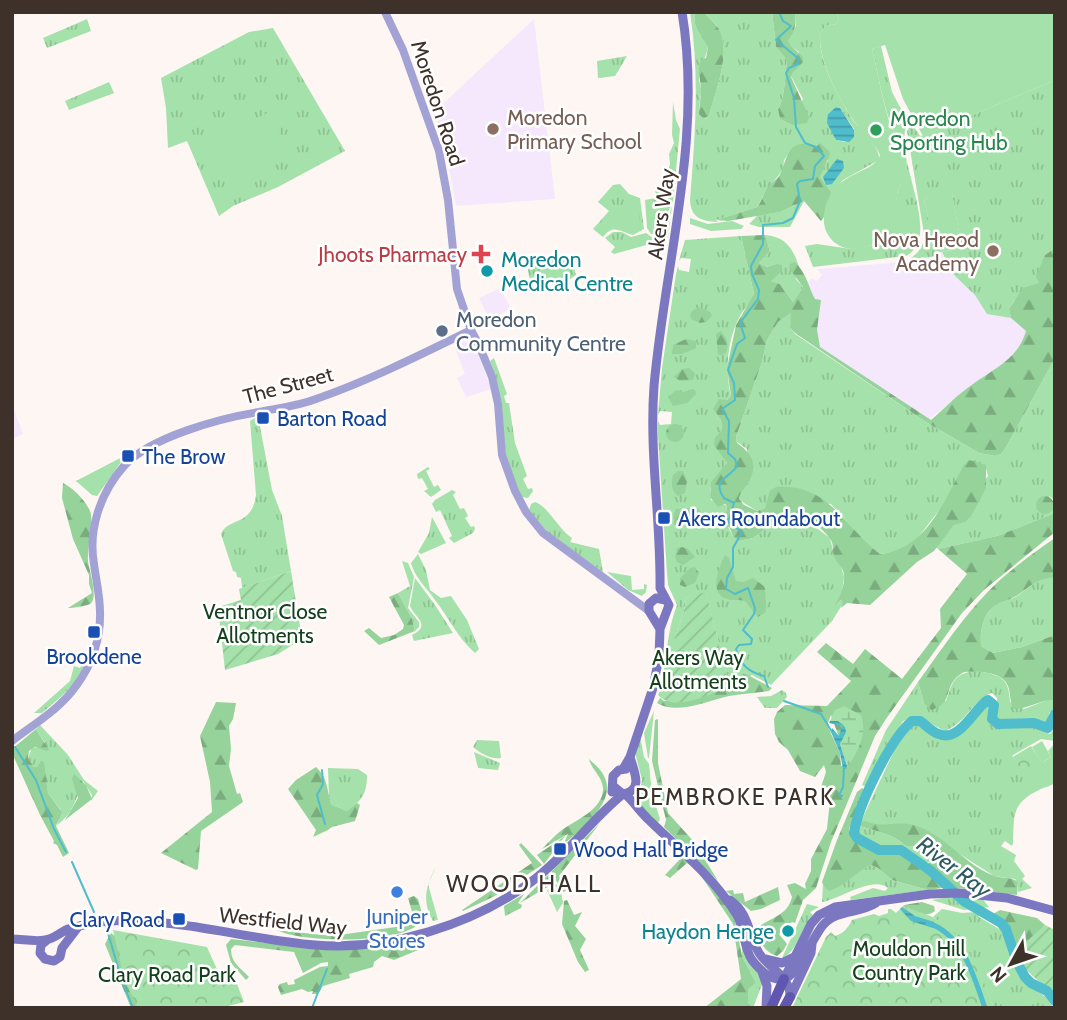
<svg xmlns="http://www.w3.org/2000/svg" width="1067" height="1020" viewBox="0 0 1067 1020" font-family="Cabin,sans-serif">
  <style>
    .commercial { fill: #f6e8fc }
    .education { fill: #f5e8fc }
    .grass { fill: url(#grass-tufts); fill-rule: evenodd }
    .forest { fill: url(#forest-firs); fill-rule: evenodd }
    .wetland { fill: url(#wetland-marsh) }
    .park { fill: url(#park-crowns) }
    .garden { fill: url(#garden-furrows) }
    .pitch { fill: #a5e1aa }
    .water { fill: url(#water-rules) }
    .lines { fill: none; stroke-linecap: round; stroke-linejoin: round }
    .stream { stroke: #4fbdcb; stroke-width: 2 }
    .canal { stroke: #4fbdcb; stroke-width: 5 }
    .river { stroke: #4fbdcb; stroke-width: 10 }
    .tertiary { stroke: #a3a2d4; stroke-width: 8 }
    .secondary { stroke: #7b77c0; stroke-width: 9 }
    .primary { stroke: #6057b0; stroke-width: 10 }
    .education-dot { fill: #8d6e63; stroke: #fff; stroke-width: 2.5 }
    .leisure-dot { fill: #2e9e5b; stroke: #fff; stroke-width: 2.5 }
    .health-dot { fill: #e0444e; stroke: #fff; stroke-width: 2.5 }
    .culture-dot { fill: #0f9aa8; stroke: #fff; stroke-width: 2.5 }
    .service-dot { fill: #5c6f8a; stroke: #fff; stroke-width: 2.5 }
    .transit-dot { fill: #1a4fb4; stroke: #fff; stroke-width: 2.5 }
    .shop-dot { fill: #3f7fe0; stroke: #fff; stroke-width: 2.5 }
    .labels { text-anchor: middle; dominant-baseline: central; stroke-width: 5; stroke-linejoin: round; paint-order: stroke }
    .street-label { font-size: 21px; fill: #3e3129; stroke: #fff }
    .education-label { font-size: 21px; fill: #785e54; stroke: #fff; text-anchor: start }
    .leisure-label { font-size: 21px; fill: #27864d; stroke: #fff; text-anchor: start }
    .health-label { font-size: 21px; fill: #be3a42; stroke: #fff; text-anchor: end }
    .culture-label { font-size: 21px; fill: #0d838f; stroke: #fff; text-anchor: start }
    .service-label { font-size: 21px; fill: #4e5e75; stroke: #fff; text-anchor: start }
    .transit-label { font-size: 21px; fill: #164399; stroke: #fff; text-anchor: start }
    .park-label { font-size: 21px; fill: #14401c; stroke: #fff }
    .shop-label { font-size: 21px; fill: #366cbe; stroke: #fff }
    .neighbourhood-label { font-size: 23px; letter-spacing: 2px; fill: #3e3129; stroke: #fff }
    .water-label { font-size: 23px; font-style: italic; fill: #2c5b61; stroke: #fff }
    .quarter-label { font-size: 24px; letter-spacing: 2px; fill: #3e3129; stroke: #fff }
  </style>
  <defs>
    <pattern id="grass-tufts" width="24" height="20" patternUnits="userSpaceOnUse" patternTransform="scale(1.75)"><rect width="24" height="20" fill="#a5e1aa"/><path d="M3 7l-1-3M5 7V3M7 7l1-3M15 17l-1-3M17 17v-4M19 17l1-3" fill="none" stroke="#8fc292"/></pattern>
    <pattern id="forest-firs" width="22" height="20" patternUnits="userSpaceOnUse" patternTransform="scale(1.75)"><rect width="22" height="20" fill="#95d39b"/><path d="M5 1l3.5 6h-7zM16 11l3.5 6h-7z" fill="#7bac7e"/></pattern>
    <pattern id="wetland-marsh" width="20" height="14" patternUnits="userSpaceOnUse" patternTransform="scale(1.75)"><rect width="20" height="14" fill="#a5e1aa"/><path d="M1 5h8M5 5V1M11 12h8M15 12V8" fill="none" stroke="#8fc292"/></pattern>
    <pattern id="park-crowns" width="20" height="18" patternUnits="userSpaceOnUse" patternTransform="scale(1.75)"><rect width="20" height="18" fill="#a5e1aa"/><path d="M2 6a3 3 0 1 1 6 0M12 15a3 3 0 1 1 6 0" fill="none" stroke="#8fc292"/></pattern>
    <pattern id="garden-furrows" width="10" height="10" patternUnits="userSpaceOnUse" patternTransform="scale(1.75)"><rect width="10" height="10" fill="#a5e1aa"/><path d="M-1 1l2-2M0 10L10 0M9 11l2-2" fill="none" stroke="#8fc292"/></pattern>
    <pattern id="water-rules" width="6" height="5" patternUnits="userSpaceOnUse" patternTransform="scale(1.75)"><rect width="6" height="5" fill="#4fbdcb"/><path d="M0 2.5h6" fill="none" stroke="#439aa5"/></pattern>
  </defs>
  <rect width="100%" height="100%" fill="#fdf6f2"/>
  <path class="commercial" d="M500 288 511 309 489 319 479 298Z
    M463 339 477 350 491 389 466 397 457 378 465 374 453 343Z"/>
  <path class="education" d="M534 19 555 199 456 206 446 151 434 112Z
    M1055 80V248L1045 255 1020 325 1026 331 1023 343 1017 352 994 371 973 384 926 422 795 333 803 287 812 278 817 281 822 275 817 269 892 263 936 256 909 140 946 127Z
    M12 405 23 434 12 439Z"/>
  <path class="grass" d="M690 12H696C691 27 701 34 708 47 706 57 701 66 699 75 698 81 702 87 701 92 700 103 696 111 705 119L709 116C715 93 732 51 719 29 715 23 709 17 704 12H772L776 47 787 60C785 77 785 96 778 110L780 119 792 125 803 99 791 76 799 52 789 45 788 39 796 26 795 12H836L839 19 836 24 826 26 820 33C818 62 838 96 853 120 861 131 881 147 879 160L843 180 832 193 820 177 821 171 828 160C816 147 811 143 793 148L784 160 783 170 768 188 757 207 716 220 718 222C701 221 691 218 690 200 695 137 700 76 690 12ZM836 107 840 108 854 129 845 142 836 140 828 114Z
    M87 19 91 31 47 48 43 38Z
    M273 28 345 151 278 187 233 206 219 216 187 141 168 148 166 108 161 78 249 32Z
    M881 46 892 92 908 122C890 154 945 235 906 256L813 267 805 246 817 244 851 249 877 244 901 249 912 246C922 229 901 219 897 203 894 188 909 177 907 162 904 148 894 136 890 122 882 99 878 73 872 49Z
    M627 56 615 76 598 78 597 61Z
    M1055 80V248L1045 255 1039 283 1014 301 1009 309 1011 318 987 314 975 295 955 276 942 252 962 248 952 194 924 199 936 256 909 260 918 252 925 240 907 131 912 124 920 136 925 135Z
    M109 82 114 93 69 110 65 101Z
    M673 102 676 120 680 129 673 201 660 230 656 234H651L647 228 645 200 656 198 655 186 664 184 670 164 669 154 674 143 672 135Z
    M620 184 629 194 640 198 644 229 633 235C621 232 613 223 603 237L593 229 609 211 598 202 613 185Z
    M804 201 790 227H759L749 224 758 215 780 212Z
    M672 206 668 237 662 244H650L614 254 611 252 615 247 605 238 613 232H622L631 237 646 233 653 238C667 236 668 218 672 206Z
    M690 218 708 224 732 221 744 226 741 229 711 231 690 224Z
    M765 235C786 237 793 248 799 267L794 263 796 279 803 287 793 302 780 284 770 281 776 264 767 267 759 263 770 251Z
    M741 236 754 294C751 304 743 309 739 318 727 341 725 372 731 396L715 412 721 420 725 459 727 463C719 477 707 480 711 500L727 506 726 513 720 522V526L728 527 734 538 739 541 753 538 789 513 795 512 830 538 834 555 840 562 844 577 842 592 835 606 841 600 844 602 832 621 771 685 752 675 730 687 706 593 686 598C685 615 677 627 674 643 670 660 668 676 659 693 667 663 666 633 677 605L668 585 667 573 658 436V421L660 425 671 424 672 412 660 411 658 415 662 368 676 274 678 266 679 270 689 272 691 259 681 258 679 261 685 240Z
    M571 258 576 275 566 282 536 283 529 277 527 262Z
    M792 312 790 328 795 334 926 422 979 453 995 456 1001 454 1005 449 1055 358V500L1049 496 1055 513 997 536 938 549 936 547 954 525 988 476 985 465C970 480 953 494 939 511 917 536 918 549 880 554L869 546 831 504 768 500 765 508 757 511 739 500 740 493 749 482 747 449 737 442 736 437 762 362 767 340 778 322Z
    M494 358 507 394 504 396 506 403H509L515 443 527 476 523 479 528 489 532 488 533 491 528 498 521 497 507 463 495 376 490 361Z
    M258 416 272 490 282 516 291 571 242 588 241 578 237 577 236 572 233 571 221 534C228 517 252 527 256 495L250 421Z
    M126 455 97 496 92 495 76 481Z
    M428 467 430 469 426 471 434 487 438 485 441 490 431 497 424 491 428 489 422 478 418 479 417 474Z
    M452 490 456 492 453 495 460 509 464 508 468 516 465 518 471 527 474 526 475 529 473 533 454 543 449 538 452 536 440 510 436 512 432 504 435 500Z
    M535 502C548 506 559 530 572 538L570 542 599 549 603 572 549 534 529 510 531 504Z
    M432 517 446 543 421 554 418 552 429 533Z
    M418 554 426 570 430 590 441 598 451 596 467 620 479 649 475 653C458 638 449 618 435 600 426 587 415 578 411 563Z
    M402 561 408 563 414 577 408 608 419 622V627L415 631 412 619 398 593 410 586Z
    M607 572 631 576 632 590 644 589V584L647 585 646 592 642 596 628 590Z
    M1045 577H1055V635L1022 647 993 653 981 646C980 631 982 615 996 605 1002 601 1011 600 1017 596 1027 589 1034 582 1045 577Z
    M415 578 435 605 453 633 414 641 412 635C432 625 415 618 410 606Z
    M89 650C87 677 61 697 42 713H34L70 681 74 666 80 668Z
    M977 671C1000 675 1009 677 1010 702L1024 709 1050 699 1055 700V709L1049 713 1048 723C1033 716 1014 719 998 721L996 718 998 710 997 698 992 693C973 699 968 721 945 731L916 716 903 721 867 787 862 785 886 730 918 682 924 703 946 701C953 681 954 673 977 671Z
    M782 690 786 693 787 697 777 708H765L757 697 771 696Z
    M986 704 991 707 989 721 999 728 1032 727 1050 734 1055 729V741L1041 739 1013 755 1012 758 1042 763 1051 757 1048 751 1055 743V783C1049 787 1044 787 1039 790 1011 803 1014 817 1013 843L1012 846 1005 841 1001 846 1016 855 1014 861 1025 876 1022 879 1032 888 1018 892V882L1015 879 994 876 919 828 907 824 860 826C877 832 892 833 906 846H933L938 853 937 859 931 863 918 860 905 847 881 846 856 832 896 747 912 725C920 725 924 730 931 734 953 748 975 720 986 704Z
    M654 711 649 758H648L644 733Z
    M40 725 68 755 84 780 98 791 91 801 92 795 83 781C76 798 73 814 57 825L61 810 48 793 44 768 34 767 28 758 32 748 41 747 45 743 36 729Z
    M640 736 644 757 649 764 652 794 660 819 658 823 643 809 638 800 642 780 635 752Z
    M477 740 499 741 501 758C492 760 480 753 473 747Z
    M474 752 500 763 498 770 478 768Z
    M328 768 358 769 367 775C367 793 362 801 347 811L332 805 329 797Z
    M871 865 878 868 892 880 928 890 851 900 850 897 873 888 885 891 888 888C873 875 840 899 822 902L823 883 824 887 829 890C844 886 854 872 871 865Z
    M436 867 428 884 438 920 433 921C422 903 425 886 436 867Z
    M556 884 560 886 563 903 557 912 547 890Z
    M949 897 959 899 981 897 989 907 964 910 932 900Z
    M807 904 819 907 810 912 813 915C800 930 799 949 781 960Z
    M942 909 962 913 977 912 979 917 1004 932C1011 948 1012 967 1024 981 1035 993 1044 991 1054 1008H994C979 970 967 942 933 917Z
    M742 947 763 982 753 1008H748L747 989 756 983 742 956Z"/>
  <path class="forest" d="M696 12H704C709 18 715 23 719 29 732 51 715 93 709 116L704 119 699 114C699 106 701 98 701 90 701 79 696 71 701 60L706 58 708 47C701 34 691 27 696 12Z
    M772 12H795C796 23 796 31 788 40L790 45 803 57V62L793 72 791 77 809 117 807 123 792 125 780 119 778 110C785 97 785 76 787 60L776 47Z
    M820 143 829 151 830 154 820 177 832 193C828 201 827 215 821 221L804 201 780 212 728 221 716 220 757 207C762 201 764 193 768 187 773 181 780 178 782 170 789 151 791 138 816 147Z
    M765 235 770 251 759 263 767 267 776 264 782 265V271L771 281 780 284 793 302 803 287 789 268 790 264 795 262C807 274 808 286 815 299L821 300 817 330 820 347 931 420C945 408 958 394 973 384 995 368 1018 359 1026 331L1011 318 1009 309 1023 288 1039 283 1036 276 1045 255 1055 248V358L1005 449 1001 454 995 456 979 453 926 422 795 333 790 328 791 313 778 322 767 340 762 362 736 437 737 443C753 454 759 466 747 485 743 490 740 493 739 499L744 505 757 511 765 508 770 491 776 487C829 483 844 527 880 554 927 549 943 502 964 465L969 460 986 465V488L971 516 965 522 954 525 934 551 917 562 870 605 847 603 841 608 843 602 841 600 834 607C839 597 845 588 844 575 843 566 837 564 834 556 832 551 834 545 831 540 824 529 802 512 789 513L753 538 739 541 734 538 729 527 723 528 720 523 726 513 727 506 725 504 718 507 710 497 711 482 727 463 714 445 715 438 722 430 721 420 713 409 719 399 727 400 731 396 727 368 736 325 754 294 741 236Z
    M700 308 710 312 712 316 706 322 700 323 691 319 690 315 693 310Z
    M721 331C727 338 730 346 725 354L718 355 716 334Z
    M686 339 696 341V348L682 354H672L673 345Z
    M689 368 695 373 693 380 680 381 674 377 682 369Z
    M692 389 695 390 696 394 687 403 673 406 668 397 676 390 684 392Z
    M666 433a9 9 0 1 1 18 0a9 9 0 1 1-18 0Z
    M678 471H683L687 481 685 493 678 496C671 491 671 482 673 475Z
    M63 483C73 488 86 501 90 511 94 518 87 549 88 561 89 570 99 598 90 604 85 606 73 608 68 608L92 593 89 584V575L73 539 62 498Z
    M1036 505a9 9 0 1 1 18 0a9 9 0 1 1-18 0Z
    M698 508 703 516 700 524 674 525 673 515 676 509Z
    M1055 513V532L984 590 962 613 886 719 875 736 831 842 816 888 803 900 795 923 792 922 779 934 787 944 783 951 777 956C763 952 756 938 761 925 774 917 788 914 792 897L787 885 795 883 806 889 805 884 811 871V859L827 829 830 800 821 787 826 772 824 765 815 777 800 771 788 750 779 742 775 734 774 719 777 712 785 705 827 706 851 681 817 652 826 643 853 664 865 649 902 679 941 628 940 609 967 574 938 549 997 536ZM831 715 849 765 841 766 840 753 827 725Z
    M1055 538V577C1035 579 1032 586 1016 596 1011 599 1005 601 1000 603 983 611 980 629 981 646L993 653 1022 647 1055 635V700C1041 699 1028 709 1014 709 1009 701 1011 694 1008 686 1002 671 978 671 964 672 961 674 957 676 955 679 944 692 952 704 931 710L924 703 918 682C945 645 972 603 1007 574 1022 561 1039 549 1055 538Z
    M682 547 688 549 695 557 683 565 677 562 675 557 677 548Z
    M725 555 729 558 736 581 743 582 753 578 765 587 766 612 758 617 745 601C739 599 733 601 727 599 708 594 719 566 725 555Z
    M695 567 699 573 695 583 685 587 680 585V578L690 568Z
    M398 593 412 619 415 631 379 645 364 631 369 628 381 638 394 635 403 629 404 625 389 597Z
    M746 674 772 688 769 691C755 693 742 694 729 696 707 701 677 715 657 703L660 698 664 701 730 687 741 675Z
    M216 702 236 703 233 719 229 726 231 749 229 766 237 794 240 793 243 802 201 831 198 869 196 870 161 853 212 812 210 782 200 736Z
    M658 719V763L668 813 695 843 718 881 664 827 666 820 652 761 655 720Z
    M36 729 49 750 47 751 35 747 29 751 28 758 34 767H37L41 761 44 762 48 793 62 812 56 826 69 853 63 857 57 845 53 843 54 841 40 815 12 753V749Z
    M589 759C594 764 601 769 604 776 618 802 580 830 563 845L568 834 542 849C548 843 555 835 562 830 576 820 604 809 603 788 602 776 591 769 589 759Z
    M316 767C329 779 326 790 332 805L347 811 357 803 360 805 355 821 332 827 328 830 313 837 316 830 288 789 296 780Z
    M74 774 86 785 92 799 65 820 78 798 72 779Z
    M862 788 870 796 867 803 859 809 849 829 851 834 879 854 893 853 905 856 924 866 937 859 938 853 932 846H906C892 833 877 832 860 826V823L865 821C882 828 891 822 908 824 941 829 962 863 992 875 1001 879 1011 876 1018 882L1017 895 949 887 928 890 892 880 878 868 871 865C854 873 845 886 829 891L824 887 822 882 837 840 857 792Z
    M600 823 559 876 566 891 563 892 551 872Z
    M565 836 544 864 537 855Z
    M521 843 542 865 493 897 463 911 462 910 532 863 519 845Z
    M682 857 701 873 734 916 742 956 756 983 748 989V1008H704L741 979 733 924 698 871 687 863 670 878 665 875Z
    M549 874 556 882 520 903Z
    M778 887 780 900 761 909 751 911 726 891 733 890 734 894 743 893 745 902Z
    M524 894 518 903 522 905 521 908 505 916 504 906Z
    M414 896 418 899 423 917C416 946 299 943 277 930L332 936 410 925 415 922 408 898Z
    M567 900 574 915 582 912 575 926 586 939 580 950 589 970 585 972 578 962 562 924 564 901Z
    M922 902 934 906 935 911C925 919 913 912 904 905Z
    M1000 910 1037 918 1045 925 1021 951V958L993 914Z
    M111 933 120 940 140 1008H131L105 944Z
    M231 939 296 946 403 943 421 939 423 948 394 960 382 956 374 962 373 967 349 974 350 978 323 986 318 994H312L313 991 308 992 302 989 281 995 278 987 280 984 287 982 288 985 295 984 294 980 320 967 328 966V962L321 963 303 973 294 952 235 945 231 949C231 963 240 967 249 977L246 980 231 963 226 945Z"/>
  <path class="wetland" d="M844 706 861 715C868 734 857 754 846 769L847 766 840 744 845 734 843 723 830 721 835 710Z"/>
  <path class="park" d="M1031 746 1043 764 1030 772 1015 764 1011 758Z
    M904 905C914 912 924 912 934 918 968 937 981 974 994 1008H792L826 937 831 932 835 936C844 933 847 929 852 920L874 914 879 916 888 913V909H891L896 913Z
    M113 930 207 947 220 976 237 984 244 1002 221 1008H138L124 979Z"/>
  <path class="garden" d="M291 571 302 639 278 654 225 670 218 607 241 600 239 589Z
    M706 592 730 687C709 694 675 713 658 695 668 677 669 660 674 641 678 626 685 614 686 598Z
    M1045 925 1055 930V996C1045 981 1007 967 1025 944 1030 937 1039 931 1045 925Z"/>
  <path class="pitch" d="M836 12H1055V80L923 136 903 99 885 45 872 49C878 73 882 98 889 121 894 136 907 151 907 166 908 178 895 188 897 201 899 214 922 230 914 243 907 255 890 245 880 245 871 244 862 248 854 249 837 250 823 235 824 219 826 170 874 176 880 155 876 145 867 138 860 129 842 106 818 63 820 33L826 26 836 24 839 19Z
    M270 112 287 152 220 180 203 141Z
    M952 193 962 248 935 253 924 199Z
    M639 206 640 228 626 229 625 207Z
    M1042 741 1051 757 1042 763 1032 747Z"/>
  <path class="water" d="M836 107 840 108 854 130V137L849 142 836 140 827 123 828 114Z
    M837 159 843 161 844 168 832 184 826 185 823 177Z
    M830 721H838L845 727 846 732 840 744 847 766 846 769H843L840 753 831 732 832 728 839 736 842 726 829 723Z
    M902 907 915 916 934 922 933 928 911 921 900 909Z"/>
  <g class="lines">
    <path class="stream" d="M768 687 764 676C749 672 740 665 736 649L739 645 751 644 752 639 743 630 754 614 755 608 748 588 735 594 726 589 727 578 733 567V548L742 532 728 522 734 503 724 498C711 479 729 479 737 466L735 459 728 453 729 421 722 409 735 400 734 383 728 370 737 344 745 338 740 323 758 299 759 290 752 274 751 266 763 244V225L783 223 793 218 800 201 797 184 800 181 813 179 815 166 824 156 816 147 805 143 796 127 794 98 786 73 789 68 798 64 799 59 776 40 791 26 783 21 779 12
      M784 701 821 714 832 732
      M15 747 36 780 54 829 66 852
      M322 770 323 784 317 795 325 824
      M842 796 839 795 843 787 844 767
      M858 802 864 805
      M72 862 94 912
      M106 926 121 978 133 1008
      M312 1008 327 969"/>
    <path class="canal" d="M928 923C963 934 974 977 985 1008"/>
    <path class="river" d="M1055 714 1048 728 1034 723 998 724 992 719 994 705 988 700C975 707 960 743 939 734 932 732 926 725 920 721H912C890 739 858 806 854 833L857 838 879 850H901L931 871 965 902 1001 923 1006 929 1017 962 1025 977 1031 983 1047 991 1055 1001"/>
    <path class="tertiary" d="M385 12 403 50 439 151 448 200 457 289 471 330 479 345 492 377 498 404 502 455 515 491 526 512 543 533 649 611
      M12 741C34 724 60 709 76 686 92 665 101 638 100 612 100 596 96 580 94 564 88 530 100 493 124 466 150 437 221 418 259 412 279 408 298 406 316 399 370 380 420 355 471 330"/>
    <path class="secondary" d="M660 629 669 605 660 588C661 520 649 454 654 386 665 261 703 139 682 12
      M623 769 630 757 653 688 659 657 660 629 649 611V604L656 598 665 600
      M613 786 623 794C644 791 634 771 630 757
      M612 792 613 776 619 770 626 769
      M625 794C634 802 641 813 650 821 681 851 714 878 737 915 745 929 743 947 752 960 759 969 771 981 783 979 798 977 812 938 823 925 837 909 859 914 876 903
      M730 900C750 914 748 935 759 953 769 969 791 976 790 997
      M12 939C23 939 39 943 49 939 56 937 61 932 68 929 91 922 112 919 136 921 196 923 255 940 315 945 389 951 472 925 531 882 566 856 590 821 623 794
      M47 940 41 945 40 953 45 959 54 961 60 957 62 948 78 927
      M765 959 782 963 794 957
      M762 972 767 986 766 1008
      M784 979 811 924 819 915 835 907 930 894 959 893 1007 898 1055 911
      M791 996 811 953 812 944"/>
    <path class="primary" d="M771 1008 784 979
      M784 1008 790 997"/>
  </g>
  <g class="education-dot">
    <circle cx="493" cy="129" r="7"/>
    <circle cx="993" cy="251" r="7"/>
  </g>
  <circle class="leisure-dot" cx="876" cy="130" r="7"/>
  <path class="health-dot" d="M477.5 243.5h7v7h7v7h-7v7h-7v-7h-7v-7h7z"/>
  <g class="culture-dot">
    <circle cx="487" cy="271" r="7"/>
    <circle cx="788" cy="931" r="7"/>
  </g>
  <circle class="service-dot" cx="442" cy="331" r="7"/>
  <g class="transit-dot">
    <rect x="256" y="411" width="14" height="14" rx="3.5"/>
    <rect x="121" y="449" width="14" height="14" rx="3.5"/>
    <rect x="657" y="511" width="14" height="14" rx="3.5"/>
    <rect x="87" y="625" width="14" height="14" rx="3.5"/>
    <rect x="553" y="842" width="14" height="14" rx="3.5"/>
    <rect x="172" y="912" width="14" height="14" rx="3.5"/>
  </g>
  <circle class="shop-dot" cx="397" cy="892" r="7"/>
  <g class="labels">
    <g class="street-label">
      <text transform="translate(438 103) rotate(72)">Moredon Road</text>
      <text transform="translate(661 214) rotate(-82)">Akers Way</text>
      <text transform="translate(288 385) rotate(-15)">The Street</text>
      <text transform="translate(283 921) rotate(6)">Westfield Way</text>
    </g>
    <g class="education-label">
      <text x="507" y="117">Moredon<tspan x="507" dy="24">Primary School</tspan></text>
      <text x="979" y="239" text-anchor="end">Nova Hreod<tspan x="979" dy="24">Academy</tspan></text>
    </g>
    <g class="leisure-label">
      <text x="890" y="118">Moredon<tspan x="890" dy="24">Sporting Hub</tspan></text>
    </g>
    <g class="health-label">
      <text x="467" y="254">Jhoots Pharmacy</text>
    </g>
    <g class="culture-label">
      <text x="501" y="259">Moredon<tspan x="501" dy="24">Medical Centre</tspan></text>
      <text x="774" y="931" text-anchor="end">Haydon Henge</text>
    </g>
    <g class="service-label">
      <text x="456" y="319">Moredon<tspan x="456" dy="24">Community Centre</tspan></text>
    </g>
    <g class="transit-label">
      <text x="277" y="418">Barton Road</text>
      <text x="142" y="456">The Brow</text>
      <text x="678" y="518">Akers Roundabout</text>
      <text x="94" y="656" text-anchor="middle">Brookdene</text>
      <text x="574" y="849">Wood Hall Bridge</text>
      <text x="165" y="919" text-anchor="end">Clary Road</text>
    </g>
    <g class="park-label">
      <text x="265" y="611">Ventnor Close<tspan x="265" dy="24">Allotments</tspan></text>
      <text x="698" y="657">Akers Way<tspan x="698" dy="24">Allotments</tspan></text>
      <text x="909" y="948">Mouldon Hill<tspan x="909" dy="24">Country Park</tspan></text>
      <text x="167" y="974">Clary Road Park</text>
    </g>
    <g class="shop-label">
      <text x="397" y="916">Juniper<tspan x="397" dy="24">Stores</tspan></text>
    </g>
    <g class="neighbourhood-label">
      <text x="735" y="797">PEMBROKE PARK</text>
    </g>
    <g class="water-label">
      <text transform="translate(954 867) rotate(37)">River Ray</text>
    </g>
    <g class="quarter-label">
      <text x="524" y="883">WOOD HALL</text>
    </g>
  </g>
  <rect width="1067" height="1020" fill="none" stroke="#3e3129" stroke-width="28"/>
  <g transform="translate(1011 964) rotate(230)" stroke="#ffffff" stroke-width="5" paint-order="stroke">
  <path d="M0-5L12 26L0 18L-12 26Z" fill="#3e3129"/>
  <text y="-10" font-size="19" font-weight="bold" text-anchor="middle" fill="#3e3129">N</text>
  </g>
</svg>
